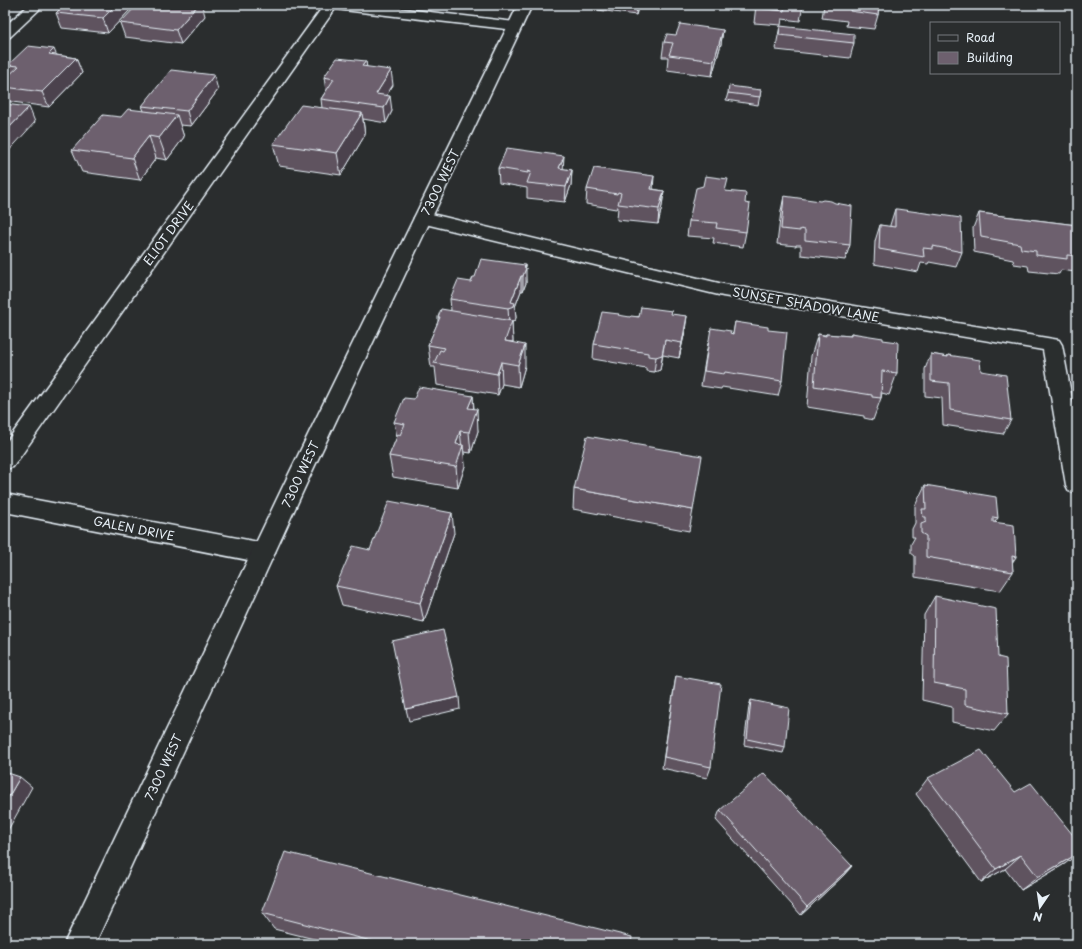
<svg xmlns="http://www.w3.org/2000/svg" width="1082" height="949" viewBox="0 0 1082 949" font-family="'Playpen Sans',sans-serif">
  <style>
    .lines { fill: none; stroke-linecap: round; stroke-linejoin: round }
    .street-casing { stroke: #e8f1f8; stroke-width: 3 }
    .secondary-casing { stroke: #e8f1f8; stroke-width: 3 }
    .street { fill: #2a2d2e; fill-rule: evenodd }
    .secondary { fill: #2a2d2e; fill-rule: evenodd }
    .wall { fill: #5e535f; stroke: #e8f1f8 }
    .shaded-wall { fill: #4c434d; stroke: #e8f1f8 }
    .building { fill: #6d606e; stroke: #e8f1f8 }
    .labels { text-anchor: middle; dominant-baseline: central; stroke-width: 4; stroke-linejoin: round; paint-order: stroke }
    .street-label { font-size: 12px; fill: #e8f1f8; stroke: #2a2d2e }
  </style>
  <rect width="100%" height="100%" fill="#2a2d2e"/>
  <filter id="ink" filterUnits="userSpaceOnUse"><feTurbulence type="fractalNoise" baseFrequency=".025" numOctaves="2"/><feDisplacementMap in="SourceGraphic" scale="8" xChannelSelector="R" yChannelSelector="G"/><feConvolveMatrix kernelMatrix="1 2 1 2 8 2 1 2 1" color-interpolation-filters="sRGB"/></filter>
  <g filter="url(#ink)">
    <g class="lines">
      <g class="street-casing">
        <path id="street" d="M29 5H44L10 37 5 38V26Z
          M324 5H371L515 22 520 23 522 26 520 29 515 30 335 9 13 467 5 469V444Z
          M423 212 723 284 1059 340 1062 345 1077 426V494L1069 491 1066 485 1043 350 723 296 417 222 414 218 417 214Z
          M5 494 263 543 271 546 275 553 271 560 263 563 5 512Z"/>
      </g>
      <g class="secondary-casing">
        <path id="secondary" d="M518 5H532L309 478 95 944H64L287 478Z"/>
      </g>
      <use href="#street" class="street"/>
      <use href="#secondary" class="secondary"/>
    </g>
    <path class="wall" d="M64 5H130L131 9 108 33 62 28 56 13Z
      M598 5H653L652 9 638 7 636 15 598 10Z
      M756 5H803L800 21 782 19 781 25 754 23Z
      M824 5H879L878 15 874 29 846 26 847 21 822 18Z
      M205 16 181 44 125 37 120 23Z
      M780 26 854 43 850 58 776 50 777 41Z
      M723 30 721 44 712 76 667 70 668 57H662L664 42Z
      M56 55 76 58 82 73 49 107 5 101V79L11 73 8 65Z
      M366 61V67L393 85 386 96 392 111 386 123 363 119 365 135 341 175 279 166 273 144 322 108 321 99 326 91 324 77Z
      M218 90 191 126 180 125 184 137 167 160 156 158 140 180 82 172 72 150 121 117 144 111 142 106Z
      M761 90 758 105 726 100 728 93Z
      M498 168 563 169 572 170 571 185 565 202 527 198V188L499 183Z
      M587 189H653L664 191 662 206 658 224 617 220 618 207H617L616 209 586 204Z
      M726 191 745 203 746 232 743 247 713 243 714 238 687 236 689 221Z
      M784 196 850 245 845 260 801 255V245H796V246L777 244 781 211Z
      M895 209 962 252 956 267 929 262 928 264 921 263 918 272 874 264 875 241 880 225 890 227V225Z
      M979 213 1077 225V268L1075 272 1061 270 1059 274 1029 271 1028 266 1014 264 1013 260 974 252 973 228Z
      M525 267 526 283 523 291H521L515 307 516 318 514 321 512 322 513 343 525 366 519 387 502 384 498 395 437 385 435 367H431L428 345 438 322V317L451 310 450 299 471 282 475 277Z
      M671 314 685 331 679 358 663 355 660 370 654 372 646 371V368L593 359 594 344 630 317Z
      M735 322 768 330 782 381 778 396 722 387 721 389 701 386 708 343 730 333 733 334Z
      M851 333 883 340 897 373 889 395 882 393 881 398 873 420 864 418V416L807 407 811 356 818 334 825 335 826 334 850 336Z
      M931 354 947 357 948 355 981 371 1011 420 1003 434 943 425 942 398 925 396V369Z
      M473 396 474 409 478 431 471 453 464 452 465 466 458 488 393 477 389 456 397 437 394 422 414 399Z
      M925 485 998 518 995 522 1016 557 1012 563 1013 572 1000 591 915 577V556L911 553V544L915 537H912V529L915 523V506Z
      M574 489 693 510 689 531 573 509Z
      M454 533 424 622 342 605 336 586 370 550Z
      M935 596 998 657 1008 714 994 731 952 722V707L922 700 924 615Z
      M676 676 711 767 707 778 662 768 674 688Z
      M751 700 785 747 783 753 744 745 749 706Z
      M928 778 1066 863 1021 890 1005 869 981 882 916 794Z
      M720 810 844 875 801 915 716 820Z
      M262 913 631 944H334L274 929Z"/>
    <path class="shaded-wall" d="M116 5H130L131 9 108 33 103 18Z
      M198 5H202L205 16 181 44 176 30Z
      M637 5H639L636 15Z
      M723 30 721 44 712 76 714 61Z
      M54 49 60 64 49 54Z
      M76 58 82 73 49 107 42 92Z
      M366 61 368 76 362 66Z
      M391 70 393 85 379 107 376 94Z
      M214 75 218 90 191 126 187 111Z
      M390 96 392 111 386 123 384 108Z
      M29 107 35 122 5 155V132Z
      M362 113 365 135 341 175 337 153Z
      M177 115 184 137 167 160 159 138Z
      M149 136 156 158 140 180 132 158Z
      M564 156 563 171 559 168Z
      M572 170 571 185 565 202 566 187Z
      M654 176 653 191 651 189Z
      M664 191 662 206 658 224 659 209Z
      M525 265V271L526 268V283L523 291V276Z
      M521 276V291L515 307 516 318 514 321 512 322 513 342 505 341 509 323 508 308 511 302Z
      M687 316 685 331 679 358 682 343Z
      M665 340 660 370 654 372 656 357Z
      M525 345V366L519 387 518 365Z
      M501 362 502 384 498 395 497 374Z
      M473 396 474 416 477 409 478 431 471 453 469 432 468 408Z
      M460 431 462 449 463 445 465 466 458 488 456 467V444Z
      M452 513 454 533 424 622 420 603Z
      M459 697 460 709 409 721 406 709Z
      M20 777 32 787 8 830 5 827V803Z
      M1077 854V855L1066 863 1021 890 1038 877Z
      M1021 855 1005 869 981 882 996 869Z
      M852 866 844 875 801 915 807 907Z"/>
    <path class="building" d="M64 5H116L103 18 56 13Z
      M137 5H198L176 30 120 23Z
      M757 5H785L784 11 756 8Z
      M790 5H803V6Z
      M836 5H879L878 15 850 11 851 7Z
      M680 24 723 30 714 61 669 55 673 43 664 42 667 34 676 35Z
      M780 26 854 34V43L779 35Z
      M28 46 54 49 49 54 76 58 42 92 5 87V79L19 66 8 65Z
      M337 58 366 61 362 66 391 70 376 94 390 96 384 108 321 99 334 79 324 77Z
      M171 70 214 75 187 111 142 106Z
      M729 86 761 90 760 97 728 93Z
      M5 104 29 107 5 132Z
      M301 105 362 113 337 153 273 144Z
      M128 109 177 115 159 138 149 136 132 158 72 150 103 115 121 117Z
      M507 148 564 156 559 168 572 170 566 187 527 183 531 172 528 171V173L498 168Z
      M594 168 654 176 651 189 664 191 659 209 618 204 621 193 618 192 617 194 587 189Z
      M705 176 728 179 725 191 746 193 745 203 750 204 746 232 716 228 717 223 689 221 696 188 703 186Z
      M784 196 820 201 823 200 831 201 835 203 852 206 850 245 805 240V230L800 229V231L781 229Z
      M895 209H897L961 218 962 252 933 246V249L923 248 924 257 879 249 880 225 895 227Z
      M979 213 1077 225V256L1067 255V259L1036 255V251L1021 249 1020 244 981 237Z
      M481 259 525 265 524 267 526 268 523 276H521L511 302 515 303 514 306 508 308 450 299 458 280 471 282 473 277H475Z
      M641 307 672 311 671 314 687 316 682 343 665 340 662 355 656 357 648 356V353L594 344 602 312 619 314 618 315 630 317 631 316 639 317Z
      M441 309 512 321 505 341 525 345 518 365 501 362 497 374 434 363 440 350 443 351 445 348 428 345 440 317H438Z
      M735 322 768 327V330L787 332 782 381 725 372 724 374 704 371 711 328 731 331 730 333 733 334Z
      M851 333 883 338V340L898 342 897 373 882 371 881 398 872 397V395L814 386 818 334 826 336V334L851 336Z
      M931 354 948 357V355L980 360 981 371 1006 375 1011 420 950 410 949 383 931 381Z
      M419 387 473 396 468 408 477 409 469 432 460 431 456 444 463 445 456 467 389 456 398 434 400 435 405 424 394 422 404 398 414 399Z
      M587 436 702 456 693 510 574 489Z
      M925 485 996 497 998 518 993 517V522L1014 525 1016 557 1012 556 1013 572 926 557V536L921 533V524L926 522V517H923L922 509H926Z
      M389 501 452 513 420 603 336 586 353 546 370 550Z
      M935 596 996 609 998 657 1006 659 1008 714 965 705V689L934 683Z
      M443 630 459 697 406 709 392 641Z
      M676 676 721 684 711 767 664 757Z
      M751 700 789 708 785 747 747 739Z
      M981 750 1015 792 1031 783 1077 840V854L1038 877 1021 855 996 869 928 778Z
      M5 772 20 777 5 803Z
      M764 773 852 866 807 907 720 810Z
      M285 852 632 937 631 944H383L262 913Z"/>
  </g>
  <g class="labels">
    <g class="street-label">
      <text transform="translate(440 182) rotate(-64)">7300 WEST</text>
      <text transform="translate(168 233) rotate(-54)">ELIOT DRIVE</text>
      <text transform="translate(806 304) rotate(10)">SUNSET SHADOW LANE</text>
      <text transform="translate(300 474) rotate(-65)">7300 WEST</text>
      <text transform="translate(134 528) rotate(11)">GALEN DRIVE</text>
      <text transform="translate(163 767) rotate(-65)">7300 WEST</text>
    </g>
  </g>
  <rect width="1082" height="949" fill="none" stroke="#2a2d2e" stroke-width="20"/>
  <rect x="10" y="10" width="1062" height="929" fill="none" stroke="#e8f1f8" stroke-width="1.5" filter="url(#ink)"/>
  <rect x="930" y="22" width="130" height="52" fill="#2a2d2e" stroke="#767b7f"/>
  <rect x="938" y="35" width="20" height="6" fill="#2a2d2e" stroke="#767b7f"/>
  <text x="966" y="42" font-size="12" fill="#e8f1f8">Road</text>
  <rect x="938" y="52" width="20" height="12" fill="#6d606e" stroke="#767b7f"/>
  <text x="966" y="62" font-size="12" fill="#e8f1f8">Building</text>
  <g transform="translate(1040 907) rotate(193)" stroke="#2a2d2e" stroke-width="3" paint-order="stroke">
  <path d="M0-3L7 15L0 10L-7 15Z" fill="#e8f1f8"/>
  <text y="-6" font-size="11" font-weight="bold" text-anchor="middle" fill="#e8f1f8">N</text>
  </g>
</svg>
